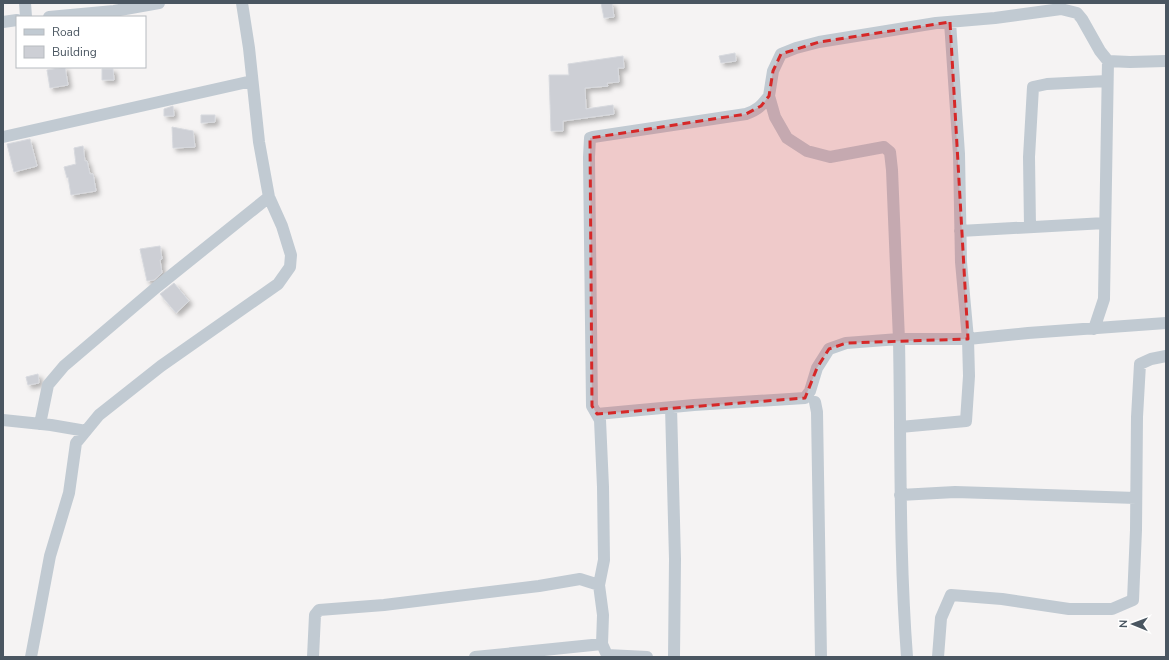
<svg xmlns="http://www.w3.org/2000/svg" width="1169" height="660" viewBox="0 0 1169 660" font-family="'Nunito Sans',sans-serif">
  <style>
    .building { fill: #cdcfd5; stroke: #d7d9de; filter: url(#shadow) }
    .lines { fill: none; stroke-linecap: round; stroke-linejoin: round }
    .minor { stroke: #c1cad2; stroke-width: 12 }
    .marked { fill: #d62828; fill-opacity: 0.2; stroke: #d62828; stroke-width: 3; stroke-dasharray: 8 5; stroke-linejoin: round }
  </style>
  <defs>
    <filter id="shadow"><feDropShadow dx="3.5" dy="3.5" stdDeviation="2" flood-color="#0004"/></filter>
  </defs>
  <rect width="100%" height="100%" fill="#f5f3f3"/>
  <path class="building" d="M601 3H612L614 17 604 18Z
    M735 53 736 61 721 63 719 56Z
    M623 56 624 68H618L619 82 607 83 608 86 585 88 586 109 613 105 614 114 563 121V131H551L549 75H569L568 64Z
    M65 67 68 85 50 88 47 70Z
    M102 69H113L114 80H102Z
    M173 106 174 116H164V109Z
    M201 115H215V122L201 123Z
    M172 127 193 131 195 147 173 148Z
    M30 139 37 166 14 172 7 144Z
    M83 146 85 161H87L90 174H93L96 191 71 195 68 177 67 178 64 167 76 164 74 148Z
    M160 246 162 259 160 260 162 273 154 280 147 281 140 249Z
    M174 283 189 301 176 313 160 294Z
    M38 374 39 383 28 385 26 377Z"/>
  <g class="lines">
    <path class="minor" d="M25 3 26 17
      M49 17 114 11 159 3
      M3 22 17 20
      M3 137 252 81
      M1030 227 1029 157 1033 87 1047 84 1107 81
      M960 231 1105 223
      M1094 329 1104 299 1108 61
      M815 402 817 412 821 657
      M671 407 675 559 674 657
      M597 414 694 405 805 398 810 391 817 368 829 349 846 343 899 339H968L1028 333 1166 323
      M3 420 51 425 86 431
      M40 424 48 385 64 366 158 286 269 197
      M900 427 966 421 969 376 968 339 961 262 959 154 950 22
      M900 495 955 492 1136 498
      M599 585 604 560 603 487 600 420 592 406 589 157 590 138 593 137 746 114C758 110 761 106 769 96
      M31 657 50 556 69 493 76 443 99 415 161 366 278 284 290 267 291 255 282 226 269 197 259 142 249 48 242 3
      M313 657 315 615 319 610 384 605 539 586 580 579 599 585 603 615 602 644 607 655 647 657
      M475 657 602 644
      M907 657C899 551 901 446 899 340 897 283 894 227 892 170L890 152 884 147 830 157 807 151 787 138 775 117 769 96 773 71 781 54 796 48 819 42 936 23 995 18 1061 9 1077 13 1082 19 1100 51 1108 61 1130 62 1166 61
      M938 657 941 618 951 595 1002 599 1069 609H1112L1133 600 1136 530 1137 417 1140 364 1151 359 1166 356"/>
  </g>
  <path class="marked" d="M950 22 968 339 846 343 829 349 817 368 805 398 597 414 592 406 590 138 746 114 761 106 769 96 773 71 781 54 819 42Z"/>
  <rect width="1169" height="660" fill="none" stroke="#4a5661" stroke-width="8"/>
  <rect x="16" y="16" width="130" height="52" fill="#ffffff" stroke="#b7bbc0"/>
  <rect x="24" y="29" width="20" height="6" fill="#c1cad2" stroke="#b7bbc0"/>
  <text x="52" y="36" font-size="12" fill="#4a5661">Road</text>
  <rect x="24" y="46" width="20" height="12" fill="#cdcfd5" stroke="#b7bbc0"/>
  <text x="52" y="56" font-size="12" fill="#4a5661">Building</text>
  <g transform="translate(1133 624) rotate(271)" stroke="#ffffff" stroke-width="3" paint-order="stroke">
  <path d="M0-3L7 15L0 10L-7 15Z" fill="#4a5661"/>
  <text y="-6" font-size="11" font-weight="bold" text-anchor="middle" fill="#4a5661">N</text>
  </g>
</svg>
